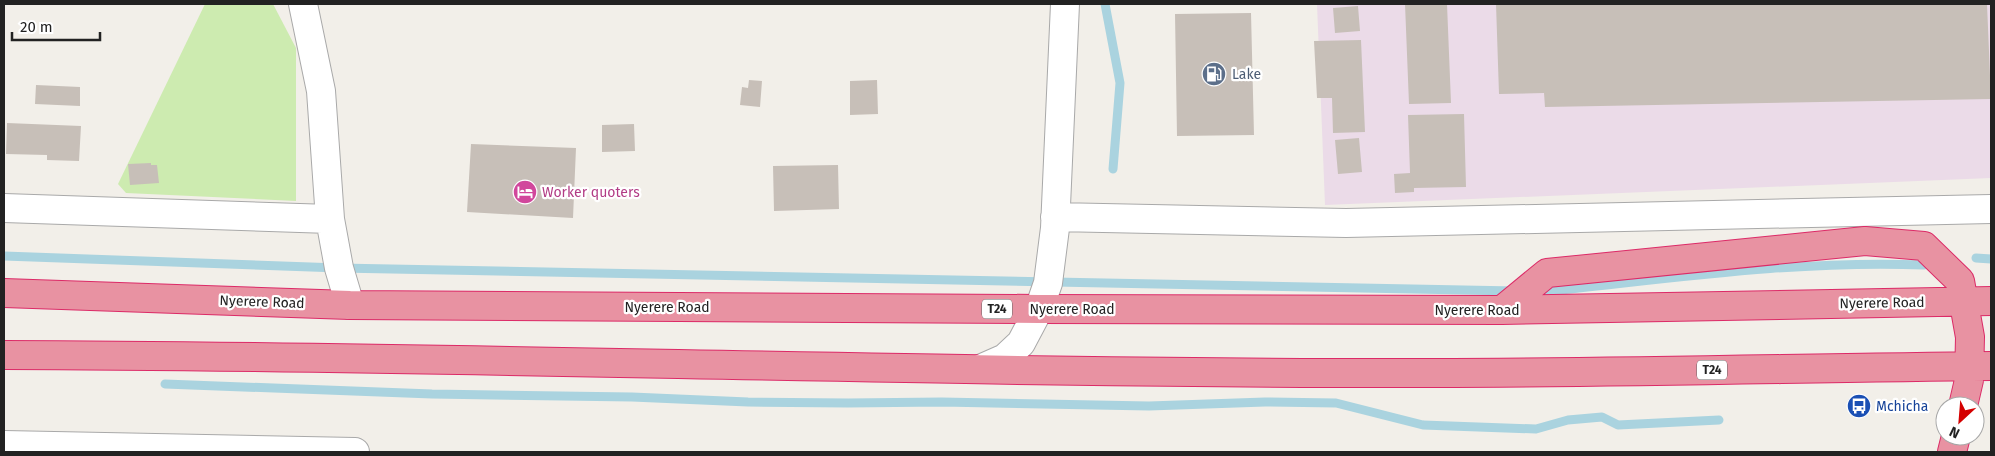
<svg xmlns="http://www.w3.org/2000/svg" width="1995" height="456" viewBox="0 0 1995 456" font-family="'Fira Sans',sans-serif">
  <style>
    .industrial { fill: #ebdbe8 }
    .grass { fill: #cdebb0 }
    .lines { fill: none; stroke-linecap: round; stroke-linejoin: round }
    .stream { stroke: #aad3df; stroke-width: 9 }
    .building { fill: #c7bfb8 }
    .minor-casing { stroke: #a9a9a9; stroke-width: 30 }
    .highway-casing { stroke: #dc2a67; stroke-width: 30 }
    .minor { stroke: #fff; stroke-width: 28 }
    .highway { stroke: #e892a2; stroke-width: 28 }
    .labels { text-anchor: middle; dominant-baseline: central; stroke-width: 4.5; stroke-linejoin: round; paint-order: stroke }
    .shield { fill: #fff; stroke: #646464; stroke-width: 1 }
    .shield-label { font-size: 12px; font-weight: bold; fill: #222 }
    .service-label { font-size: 14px; fill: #4e5e75; stroke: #fff; text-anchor: start }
    .hotel-label { font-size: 14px; fill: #b23c85; stroke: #fff; text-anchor: start }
    .street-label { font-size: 14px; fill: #222; stroke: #fff }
    .transit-label { font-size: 14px; fill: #164399; stroke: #fff; text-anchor: start }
  </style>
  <rect width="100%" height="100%" fill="#f2efe9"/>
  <path class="industrial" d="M1317 4H1991V178L1325 205Z"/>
  <path class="grass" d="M205 4H273L296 48V201L126 193 118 184Z"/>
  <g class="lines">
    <path class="stream" d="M1105 4 1120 83 1113 169
      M4 256 339 268 1516 291
      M1976 258 1991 259
      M1536 291H1551C1675 278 1799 260 1924 265
      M165 384 432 394 632 397 748 402 848 403 942 402 1149 406 1265 402 1336 403 1423 425 1536 429 1568 420 1602 417 1618 425 1719 420"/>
  </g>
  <path class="building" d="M1405 4H1447L1451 103 1409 104Z
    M1496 4H1987L1991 99 1545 107 1544 93 1499 94Z
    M1358 6 1360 31 1335 33 1333 8Z
    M1251 13 1254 135 1177 136 1175 14Z
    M1361 40 1365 132 1333 133 1332 98H1317L1314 41Z
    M749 80 762 81 760 107 740 105 742 87 748 88Z
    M877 80 878 114 850 115V81Z
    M36 85 80 87V106L35 104Z
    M1464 114 1466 187 1414 188V192L1395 193 1394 174 1410 173 1408 115Z
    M7 123 81 126 79 161 47 160V155L6 154Z
    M634 124 635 151 602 152V125Z
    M1359 138 1362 172 1338 174 1335 140Z
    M471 144 576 148 573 218 467 212Z
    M151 163V165H157L159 183 130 185 128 164Z
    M838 165 839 209 774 211 773 166Z"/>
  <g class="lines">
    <g class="minor-casing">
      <path id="minor" d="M303 4 321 91 330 219 339 268 350 305
        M4 208 330 219
        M1055 217 1346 223 1991 209
        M980 369 1005 358 1021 343 1039 309 1048 283 1055 228 1065 4
        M4 445 355 452"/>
    </g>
    <g class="highway-casing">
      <path id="highway" d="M4 293 350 305 1039 309 1502 310 1991 301
        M1502 310 1547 273 1865 241 1924 246 1960 281 1970 337 1969 380 1963 406
        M4 355C480 356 956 374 1432 373 1618 373 1805 368 1991 366
        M1952 452 1956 436"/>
    </g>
    <use href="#minor" class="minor"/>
    <use href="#highway" class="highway"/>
  </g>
  <defs>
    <g id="fuel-disc" transform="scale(1.25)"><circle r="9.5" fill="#5c6f8a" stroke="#fff"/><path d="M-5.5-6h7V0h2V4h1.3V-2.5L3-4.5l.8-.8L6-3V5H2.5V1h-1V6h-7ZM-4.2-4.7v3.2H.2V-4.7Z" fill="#fff"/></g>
    <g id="hotel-disc" transform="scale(1.25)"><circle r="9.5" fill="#d1479c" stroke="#fff"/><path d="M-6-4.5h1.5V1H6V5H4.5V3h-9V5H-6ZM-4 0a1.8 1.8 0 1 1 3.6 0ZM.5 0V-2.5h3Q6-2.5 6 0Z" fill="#fff"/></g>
    <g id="bus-disc" transform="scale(1.25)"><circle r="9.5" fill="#1a4fb4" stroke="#fff"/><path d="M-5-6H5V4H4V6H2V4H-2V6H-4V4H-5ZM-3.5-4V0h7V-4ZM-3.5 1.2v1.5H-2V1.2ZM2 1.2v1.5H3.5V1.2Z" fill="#fff"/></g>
  </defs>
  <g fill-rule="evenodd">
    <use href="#fuel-disc" x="1214" y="74"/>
    <use href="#hotel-disc" x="525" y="192"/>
    <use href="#bus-disc" x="1859" y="406"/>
  </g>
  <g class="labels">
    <g class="shield">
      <rect x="982" y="299.5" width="30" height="19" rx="4"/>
      <rect x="1697" y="360.5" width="30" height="19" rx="4"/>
    </g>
    <g class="shield-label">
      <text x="997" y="309">T24</text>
      <text x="1712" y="370">T24</text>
    </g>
    <g class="service-label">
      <text x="1232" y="74">Lake</text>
    </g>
    <g class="hotel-label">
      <text x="542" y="192">Worker quoters</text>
    </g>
    <g class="street-label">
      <text transform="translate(262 302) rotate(2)">Nyerere Road</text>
      <text transform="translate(1882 303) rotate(-1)">Nyerere Road</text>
      <text x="667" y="307">Nyerere Road</text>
      <text x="1072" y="309">Nyerere Road</text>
      <text x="1477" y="310">Nyerere Road</text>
    </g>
    <g class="transit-label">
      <text x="1876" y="406">Mchicha</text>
    </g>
  </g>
  <rect width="1995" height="456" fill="none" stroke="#222222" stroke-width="10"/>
  <g transform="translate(1960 421) rotate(206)"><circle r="24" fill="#ffffff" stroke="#a7a7a7"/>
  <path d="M0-4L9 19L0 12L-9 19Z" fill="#d40000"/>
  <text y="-8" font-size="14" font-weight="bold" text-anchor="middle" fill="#222222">N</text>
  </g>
  <path d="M12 32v8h88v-8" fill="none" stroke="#222222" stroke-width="2.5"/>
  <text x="20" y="32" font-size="15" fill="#222222" stroke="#ffffff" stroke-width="4" paint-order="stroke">20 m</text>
</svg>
